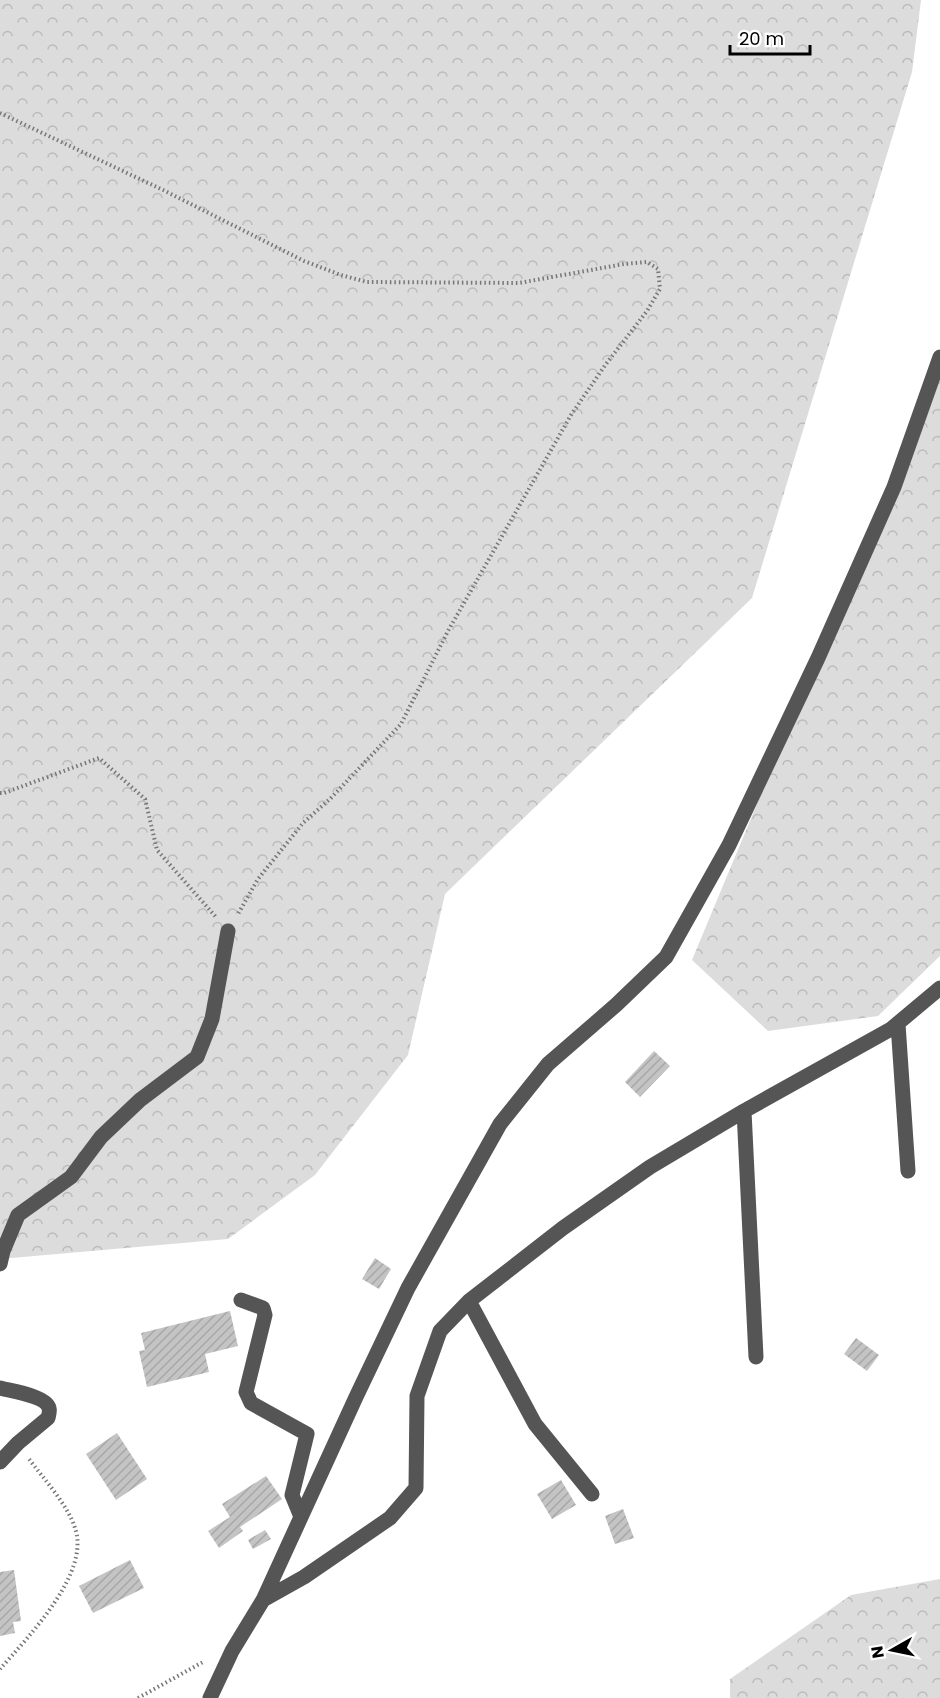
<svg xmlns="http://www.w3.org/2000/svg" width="940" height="1698" viewBox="0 0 940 1698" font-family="Poppins,sans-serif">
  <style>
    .forest { fill: url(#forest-crowns) }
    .building { fill: url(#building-hatch) }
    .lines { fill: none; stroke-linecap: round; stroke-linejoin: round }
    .path { stroke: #777; stroke-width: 4; stroke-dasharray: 1.5 3; stroke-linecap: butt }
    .minor { stroke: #555; stroke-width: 15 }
  </style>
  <defs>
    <pattern id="forest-crowns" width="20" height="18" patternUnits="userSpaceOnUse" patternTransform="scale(1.5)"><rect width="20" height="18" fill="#dcdcdc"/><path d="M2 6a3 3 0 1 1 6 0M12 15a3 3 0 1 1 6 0" fill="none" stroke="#bbb"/></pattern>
    <pattern id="building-hatch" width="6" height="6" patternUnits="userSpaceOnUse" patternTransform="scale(1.5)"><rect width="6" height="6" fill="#c4c4c4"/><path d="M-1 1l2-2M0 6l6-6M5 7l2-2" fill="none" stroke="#a7a7a7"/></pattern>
  </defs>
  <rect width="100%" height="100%" fill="#fff"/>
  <path class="forest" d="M0 0H921L912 72 752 598 445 894 408 1055 315 1175 228 1239 0 1259Z
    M940 365V956L878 1016 768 1031 692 960Z
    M940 1579V1698H730V1679L851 1595Z"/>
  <path class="building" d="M654 1051 670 1066 640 1097 625 1082Z
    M375 1258 391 1269 379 1289 362 1279Z
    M230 1311 238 1346 205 1354 209 1372 147 1387 139 1351 145 1350 141 1333Z
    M856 1338 879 1355 867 1371 844 1354Z
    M117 1433 147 1479 116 1500 86 1454Z
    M266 1476 282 1499 240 1527 243 1531 219 1548 208 1531 230 1517 222 1504Z
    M561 1480 576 1505 552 1519 537 1494Z
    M623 1509 634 1538 615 1544 605 1516Z
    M265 1530 271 1539 253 1549 248 1540Z
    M130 1560 144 1588 93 1613 79 1586Z
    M14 1570 21 1621 13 1622 15 1633 0 1636V1572Z"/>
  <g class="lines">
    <path class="path" d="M0 113 163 190 304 261 341 275 367 282 519 283 624 264 647 262 658 269 660 289 647 311 606 364 571 415 448 631 401 724 330 799 303 823 258 879 238 914
      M0 793H4L99 758 145 799 157 850 216 917
      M0 1669C28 1637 91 1573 75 1528 68 1505 43 1478 29 1459
      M138 1698 203 1662"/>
    <path class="minor" d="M898 1024 908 1171
      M744 1111 756 1357
      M0 1264 3 1251 18 1215 71 1177 101 1137 140 1100 197 1057 212 1019 228 931
      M241 1300 263 1308 265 1315 246 1392 251 1403 307 1434 292 1495 301 1517
      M469 1301 535 1424 592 1494
      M0 1388C11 1391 46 1396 49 1408 50 1411 49 1414 48 1418L18 1443 0 1462
      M263 1600 304 1577 390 1518 416 1488 417 1396 440 1331 469 1301 563 1228 650 1167 744 1111 891 1029 940 988
      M210 1698 232 1651 263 1600 356 1397 408 1288 500 1124 548 1064 616 1005 666 957 729 845 818 658 894 487 940 357"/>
  </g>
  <g transform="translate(892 1650) rotate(261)" stroke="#ffffff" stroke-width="4.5" paint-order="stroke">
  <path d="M0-4.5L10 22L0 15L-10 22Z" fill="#000000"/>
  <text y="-9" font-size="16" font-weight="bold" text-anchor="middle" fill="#000000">N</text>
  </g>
  <path d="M730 45v9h80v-9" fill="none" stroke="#000000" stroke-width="3"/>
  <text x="739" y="45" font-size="18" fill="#000000" stroke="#ffffff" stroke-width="4.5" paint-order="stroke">20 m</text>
</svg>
